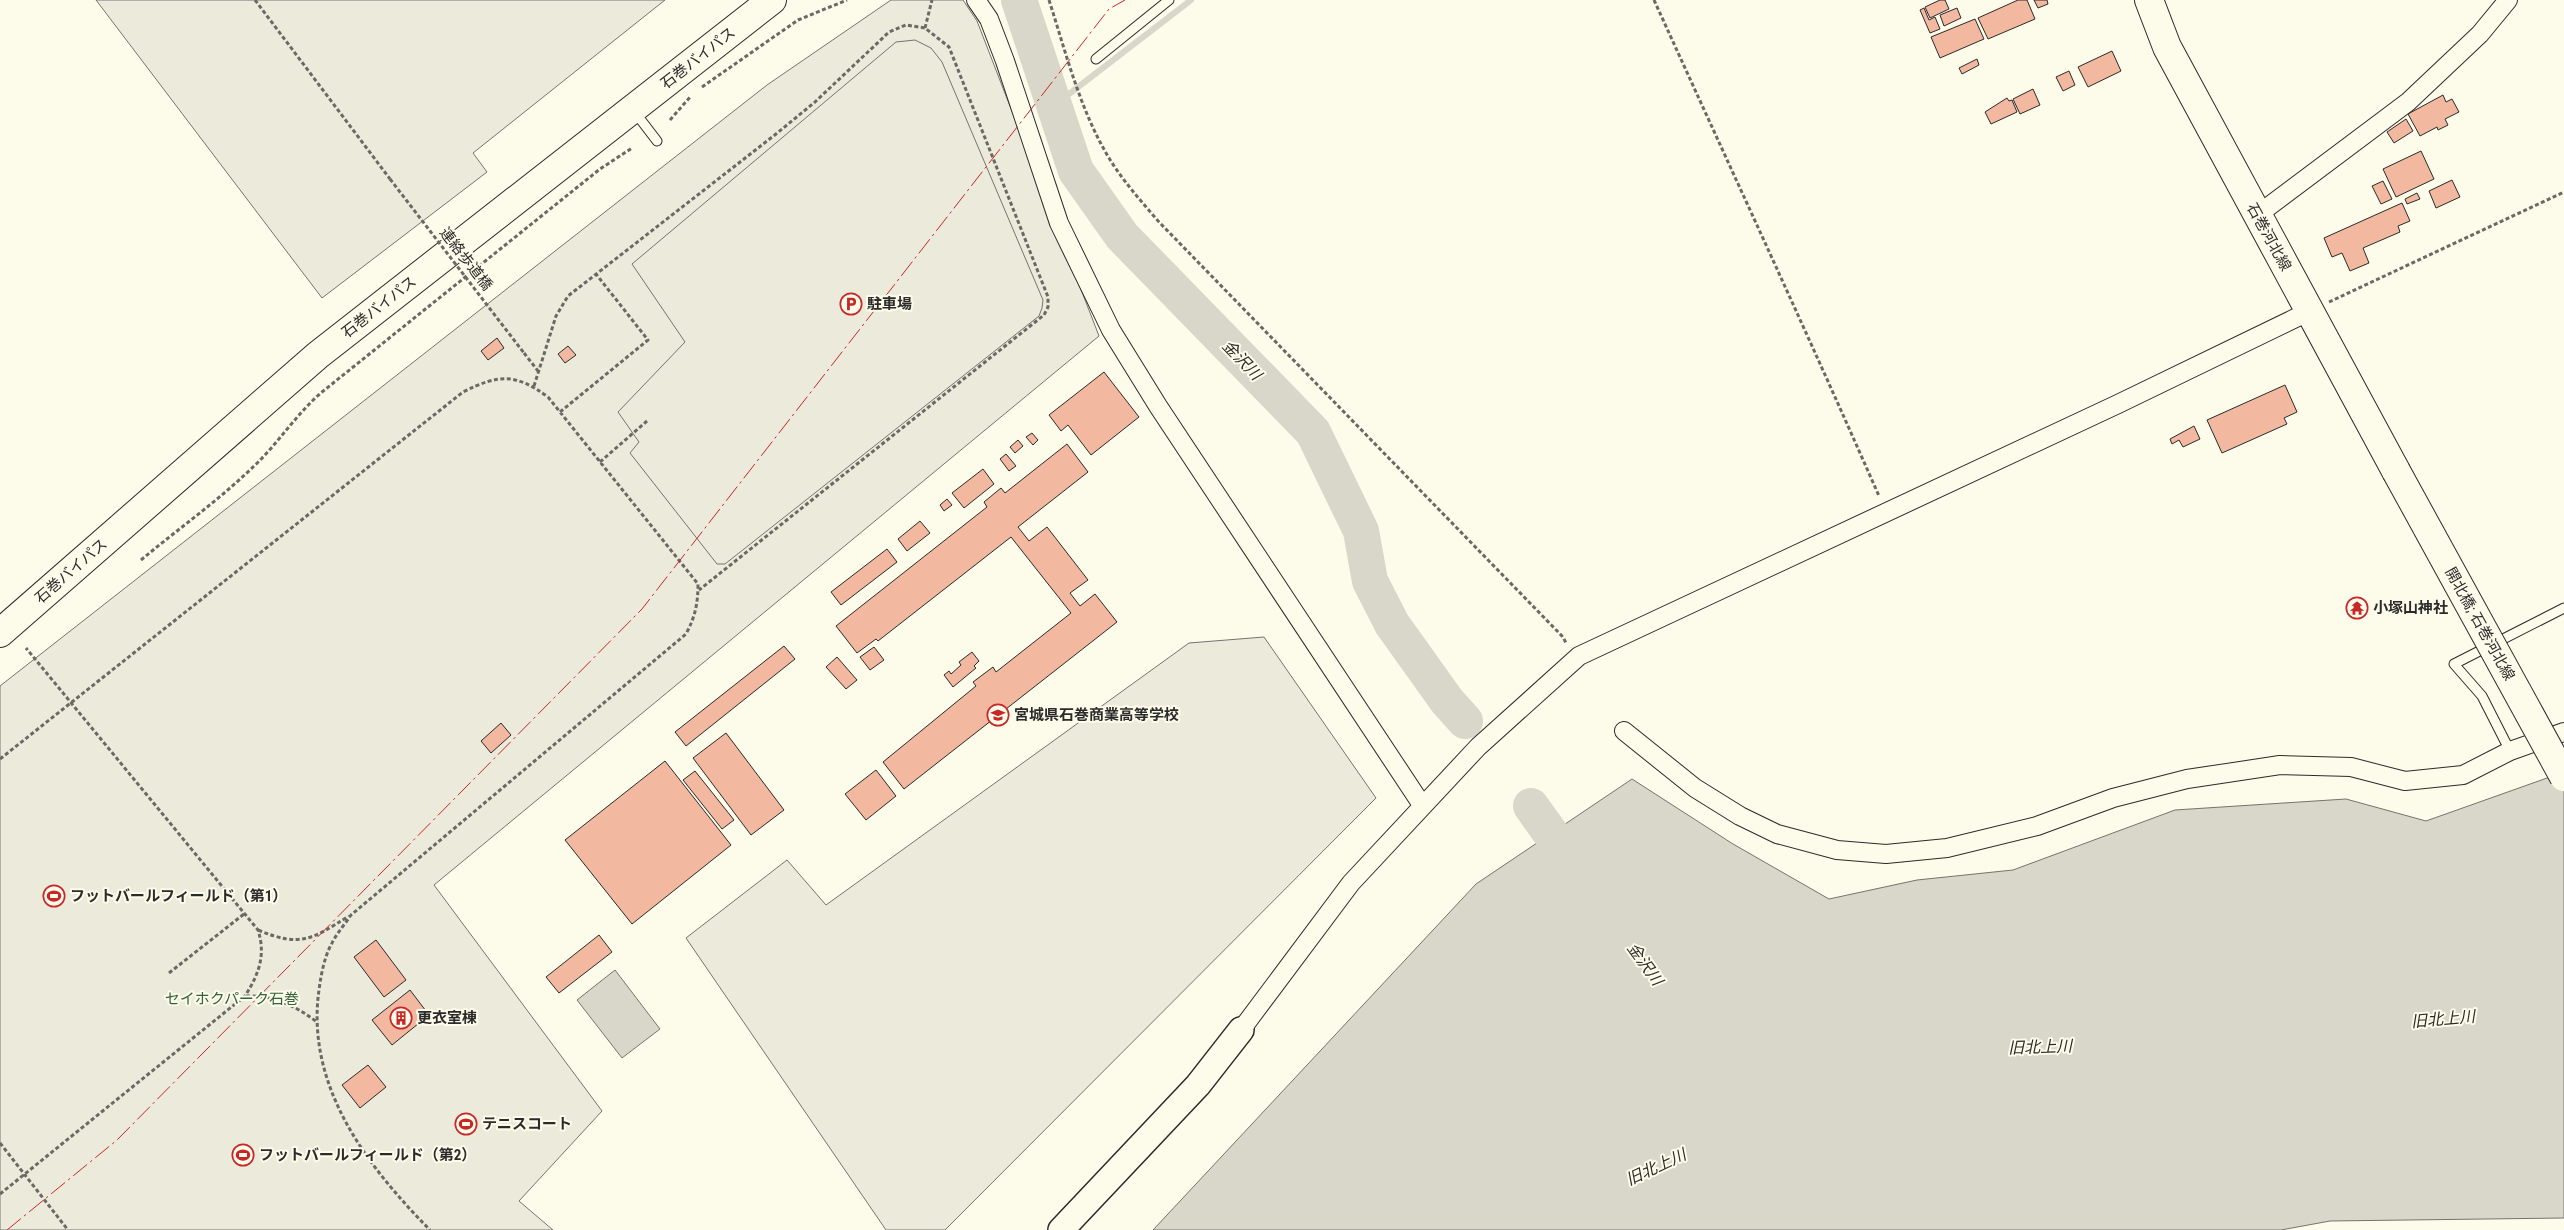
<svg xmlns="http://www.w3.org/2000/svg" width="2564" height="1230" viewBox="0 0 2564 1230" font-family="'Roboto Condensed','Noto Sans JP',sans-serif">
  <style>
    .green { fill: #ecebdb; stroke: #74746e }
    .parking { fill: #eceadb; stroke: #74746e }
    .water { fill: #d8d7c9; stroke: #74746e }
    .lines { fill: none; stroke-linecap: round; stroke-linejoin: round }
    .stream { stroke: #d8d7c9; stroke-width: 6 }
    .river { stroke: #d8d7c9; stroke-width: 36 }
    .building { fill: #f2b8a0; stroke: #2b2b2b }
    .lane-casing { stroke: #2b2b2b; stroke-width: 11 }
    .street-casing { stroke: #2b2b2b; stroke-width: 20 }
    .secondary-casing { stroke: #2b2b2b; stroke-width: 28 }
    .primary-casing { stroke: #2b2b2b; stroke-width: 30 }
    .highway-casing { stroke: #2b2b2b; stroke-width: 30 }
    .path { stroke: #6a6964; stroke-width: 3; stroke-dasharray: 4 2.5; stroke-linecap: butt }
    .lane { stroke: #fdfbea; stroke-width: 9 }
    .street { stroke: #fdfbea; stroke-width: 18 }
    .secondary { stroke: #fdfbea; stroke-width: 25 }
    .primary { stroke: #fdfbea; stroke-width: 28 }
    .highway { stroke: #fdfbea; stroke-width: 28 }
    .primary-bridge-casing { stroke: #2b2b2b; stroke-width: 30; stroke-linecap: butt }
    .path-bridge { stroke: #6a6964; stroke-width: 3; stroke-dasharray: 4 2.5; stroke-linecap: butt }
    .primary-bridge { stroke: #fdfbea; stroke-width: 28 }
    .power { stroke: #c62828; stroke-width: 1; stroke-dasharray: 18 4 2.5 4; stroke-linecap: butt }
    .labels { text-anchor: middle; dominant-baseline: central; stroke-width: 4; stroke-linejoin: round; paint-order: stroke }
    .street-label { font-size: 15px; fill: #2b2b2b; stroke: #fdfbea }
    .poi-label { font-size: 15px; font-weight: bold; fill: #2b2b2b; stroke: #fdfbea; text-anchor: start }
    .park-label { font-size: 15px; fill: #34623c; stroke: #fdfbea }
    .water-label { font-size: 16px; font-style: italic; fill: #2b2b2b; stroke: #fdfbea }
  </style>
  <rect width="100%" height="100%" fill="#fdfbea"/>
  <path class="green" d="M96 0H665L473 153 487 172 322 298Z
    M891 0H963L977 21 1099 336 434 885 602 1111 519 1201 553 1230H0V686L767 85Z
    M1264 637 1376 798 945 1230H886L686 938 787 860 826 905 1189 643Z"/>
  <path class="parking" d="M915 40 931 48 942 62 1043 300 1042 308 1039 316 725 564H717L630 453 639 442 618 412 685 342 632 264 896 42Z"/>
  <path class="water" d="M2564 772V1218L2330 1221 2281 1230H1153L1476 884 1632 779 1733 844 1829 899 1917 880 2013 870 2175 810 2346 799 2426 821Z
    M615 970 660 1029 622 1058 577 1000Z"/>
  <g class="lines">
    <path class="stream" d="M1054 101 1069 94 1191 0"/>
    <path class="river" d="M1019 0 1076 171 1122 236 1313 432 1361 531 1370 581 1392 624 1447 701 1465 721
      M1531 806 1579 873"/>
  </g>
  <path class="building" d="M1940 0H1945L1949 9 1930 18 1925 7Z
    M2018 0H2027L2035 19 1988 39 1978 18Z
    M2034 0H2047L2048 4 2038 8Z
    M1924 8 1929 20 1935 17 1940 29 1930 33 1920 10Z
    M1957 8 1961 18 1944 26 1940 15Z
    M1975 19 1984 39 1940 58 1931 37Z
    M2112 51 2121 71 2088 87 2078 67Z
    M1977 59 1979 65 1962 74 1959 68Z
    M2069 71 2075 85 2063 91 2056 77Z
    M2033 89 2040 105 2020 114 2013 99Z
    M2443 95 2446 102 2452 99 2459 112 2445 119 2448 125 2438 130 2437 127 2420 136 2408 114Z
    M2007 98 2009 101 2012 100 2017 112 1991 124 1985 112Z
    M2406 119 2413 131 2394 143 2387 132Z
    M2421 151 2434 179 2396 197 2383 169Z
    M2452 180 2460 197 2436 208 2429 191Z
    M2383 181 2392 199 2381 204 2372 186Z
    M2417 193 2420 199 2407 204 2405 199Z
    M2402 203 2410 221 2398 226 2400 232 2363 248 2369 263 2350 271 2342 253 2332 257 2324 238Z
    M497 338 504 348 488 360 481 351Z
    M568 346 576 355 565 363 558 354Z
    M1104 372 1139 417 1091 455 1068 425 1061 431 1049 415Z
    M2285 385 2297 412 2284 418 2287 424 2222 453 2207 420Z
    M2194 426 2200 439 2183 447 2179 440 2172 444 2170 439Z
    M1032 433 1038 440 1033 445 1026 437Z
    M1018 440 1023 446 1015 453 1010 447Z
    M1067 444 1088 472 1018 527 1029 541 1047 527 1088 580 1070 593 1080 606 1095 594 1117 622 904 789 883 762 976 686 973 682 993 667 996 672 1071 613 1011 537 878 641 876 639 857 653 836 626 987 507 984 502 1001 488 1005 493Z
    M1006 454 1016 466 1009 471 1000 459Z
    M983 469 994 484 964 508 952 493Z
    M947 499 952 505 944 511 940 505Z
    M920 521 930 533 907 551 898 539Z
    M887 549 897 562 841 605 831 592Z
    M784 646 795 659 686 746 675 732Z
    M874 647 884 660 870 670 860 657Z
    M972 652 979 661 974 666 976 668 953 687 944 675 949 671 951 674 961 665 959 662Z
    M837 657 857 680 846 689 826 667Z
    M501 723 511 735 491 753 481 741Z
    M726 733 784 810 751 835 693 758Z
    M665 761 731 845 632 924 565 840Z
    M876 770 896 796 866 820 845 794Z
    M695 771 734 820 722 829 683 780Z
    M599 935 612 952 559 993 546 977Z
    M376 940 406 980 384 997 354 957Z
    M410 990 429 1015 392 1045 372 1020Z
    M368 1065 386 1087 360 1108 342 1085Z"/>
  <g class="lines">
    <g class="lane-casing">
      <path id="lane" d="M1096 59 1169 0
        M634 111 657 141
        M2510 751 2482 696 2454 664 2564 608"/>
    </g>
    <g class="street-casing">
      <path id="street" d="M976 0 989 19 1005 61 1059 223 1111 330 1158 406 1422 805
        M2256 216 2408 102 2480 34 2508 0
        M1624 731 1695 788 1740 816 1777 834 1837 850 1886 854 1947 848 2037 826 2113 798 2187 779 2280 765 2351 767 2405 781 2463 775 2510 751 2564 732
        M1241 1030 1351 883 1478 747 1579 656 2118 404 2310 311"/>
    </g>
    <g class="secondary-casing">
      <path id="secondary" d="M1061 1230 1198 1085 1241 1030"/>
    </g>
    <g class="primary-casing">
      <path id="primary" d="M2149 0 2167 47 2396 471"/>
    </g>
    <g class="highway-casing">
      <path id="highway" d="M0 633 318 355 772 0"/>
    </g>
    <path class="path" d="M255 0 390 179
      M1049 0C1066 53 1080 110 1109 158 1123 181 1141 201 1159 222L1563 637 1566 643
      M1654 0C1729 165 1806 330 1879 496
      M925 28 932 0
      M702 87 798 20 847 0
      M670 120 691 96
      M2329 302 2564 192
      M524 353 538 371
      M534 386 556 316 568 296 776 134 815 102 889 32 906 25 925 28 949 47 1048 297V307L1044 315 699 590
      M560 412 648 340 596 274
      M600 462 647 421
      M141 560C178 529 218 501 253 467 278 444 296 414 322 392L600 169 632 148
      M0 759 463 392C499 374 515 373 548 397L698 584C698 604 695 617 686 634L351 915C345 924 337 933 332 943 323 959 320 981 318 998 309 1091 369 1168 430 1230
      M258 930C301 948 312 939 349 916
      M169 973 244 914
      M246 996C273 995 296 1006 317 1022
      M0 1143 68 1230
      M0 1194 245 996C259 974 266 955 258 930L26 648"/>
    <use href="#lane" class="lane"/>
    <use href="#street" class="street"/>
    <use href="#secondary" class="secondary"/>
    <use href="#primary" class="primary"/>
    <use href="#highway" class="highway"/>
    <g class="primary-bridge-casing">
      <path id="primary-bridge" d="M2396 471 2564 777"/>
    </g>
    <path class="path-bridge" d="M390 179 524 353"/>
    <use href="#primary-bridge" class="primary-bridge"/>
    <path class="power" d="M7 1230 117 1140 642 609 1109 9 1125 0"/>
  </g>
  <defs>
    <g id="parking-ring" transform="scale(1.125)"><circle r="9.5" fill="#fdfbea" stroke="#c62828" stroke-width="1.5"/><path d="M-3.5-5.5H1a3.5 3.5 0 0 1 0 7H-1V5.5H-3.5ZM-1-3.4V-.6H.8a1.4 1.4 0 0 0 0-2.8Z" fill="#c62828"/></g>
    <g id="temple-ring" transform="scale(1.125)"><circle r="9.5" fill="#fdfbea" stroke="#c62828" stroke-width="1.5"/><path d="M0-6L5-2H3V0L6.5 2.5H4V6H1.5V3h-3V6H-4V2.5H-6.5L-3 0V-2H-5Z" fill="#c62828"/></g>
    <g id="school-ring" transform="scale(1.125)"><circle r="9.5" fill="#fdfbea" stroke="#c62828" stroke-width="1.5"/><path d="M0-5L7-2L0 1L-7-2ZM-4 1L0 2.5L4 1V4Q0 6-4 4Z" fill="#c62828"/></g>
    <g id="stadium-ring" transform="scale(1.125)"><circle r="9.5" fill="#fdfbea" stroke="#c62828" stroke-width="1.5"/><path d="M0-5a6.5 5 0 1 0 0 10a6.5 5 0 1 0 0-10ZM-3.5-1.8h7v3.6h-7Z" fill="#c62828"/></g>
    <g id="building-ring" transform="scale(1.125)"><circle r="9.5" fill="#fdfbea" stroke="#c62828" stroke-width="1.5"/><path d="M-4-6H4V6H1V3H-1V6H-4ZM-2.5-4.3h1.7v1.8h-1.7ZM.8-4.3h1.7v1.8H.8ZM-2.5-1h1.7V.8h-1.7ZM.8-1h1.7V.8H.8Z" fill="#c62828"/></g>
  </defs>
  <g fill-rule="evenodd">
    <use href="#parking-ring" x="851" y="304"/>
    <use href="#temple-ring" x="2357" y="608"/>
    <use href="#school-ring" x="998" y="715"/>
    <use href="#stadium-ring" x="54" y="896"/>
    <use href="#building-ring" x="401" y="1018"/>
    <use href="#stadium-ring" x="466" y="1124"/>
    <use href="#stadium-ring" x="243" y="1155"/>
  </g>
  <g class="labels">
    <g class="street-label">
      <text transform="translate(698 58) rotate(-38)">石巻バイパス</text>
      <text transform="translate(2269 237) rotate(61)">石巻河北線</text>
      <text transform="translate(466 259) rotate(52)">連絡歩道橋</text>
      <text transform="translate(379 307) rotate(-38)">石巻バイパス</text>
      <text transform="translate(71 571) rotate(-41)">石巻バイパス</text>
      <text transform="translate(2480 624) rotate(61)">開北橋; 石巻河北線</text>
    </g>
    <g class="poi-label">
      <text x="867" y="304">駐車場</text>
      <text x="2373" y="608">小塚山神社</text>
      <text x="1014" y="715">宮城県石巻商業高等学校</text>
      <text x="70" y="896">フットバールフィールド（第1）</text>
      <text x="417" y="1018">更衣室棟</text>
      <text x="482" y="1124">テニスコート</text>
      <text x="259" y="1155">フットバールフィールド（第2）</text>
    </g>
    <g class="park-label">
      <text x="232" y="999">セイホクパーク石巻</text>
    </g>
    <g class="water-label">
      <text transform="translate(1242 360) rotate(46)">金沢川</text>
      <text transform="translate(1645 964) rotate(54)">金沢川</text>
      <text transform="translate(2443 1019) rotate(-5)">旧北上川</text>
      <text transform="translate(2040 1047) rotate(-2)">旧北上川</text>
      <text transform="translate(1656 1167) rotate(-25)">旧北上川</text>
    </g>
  </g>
</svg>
